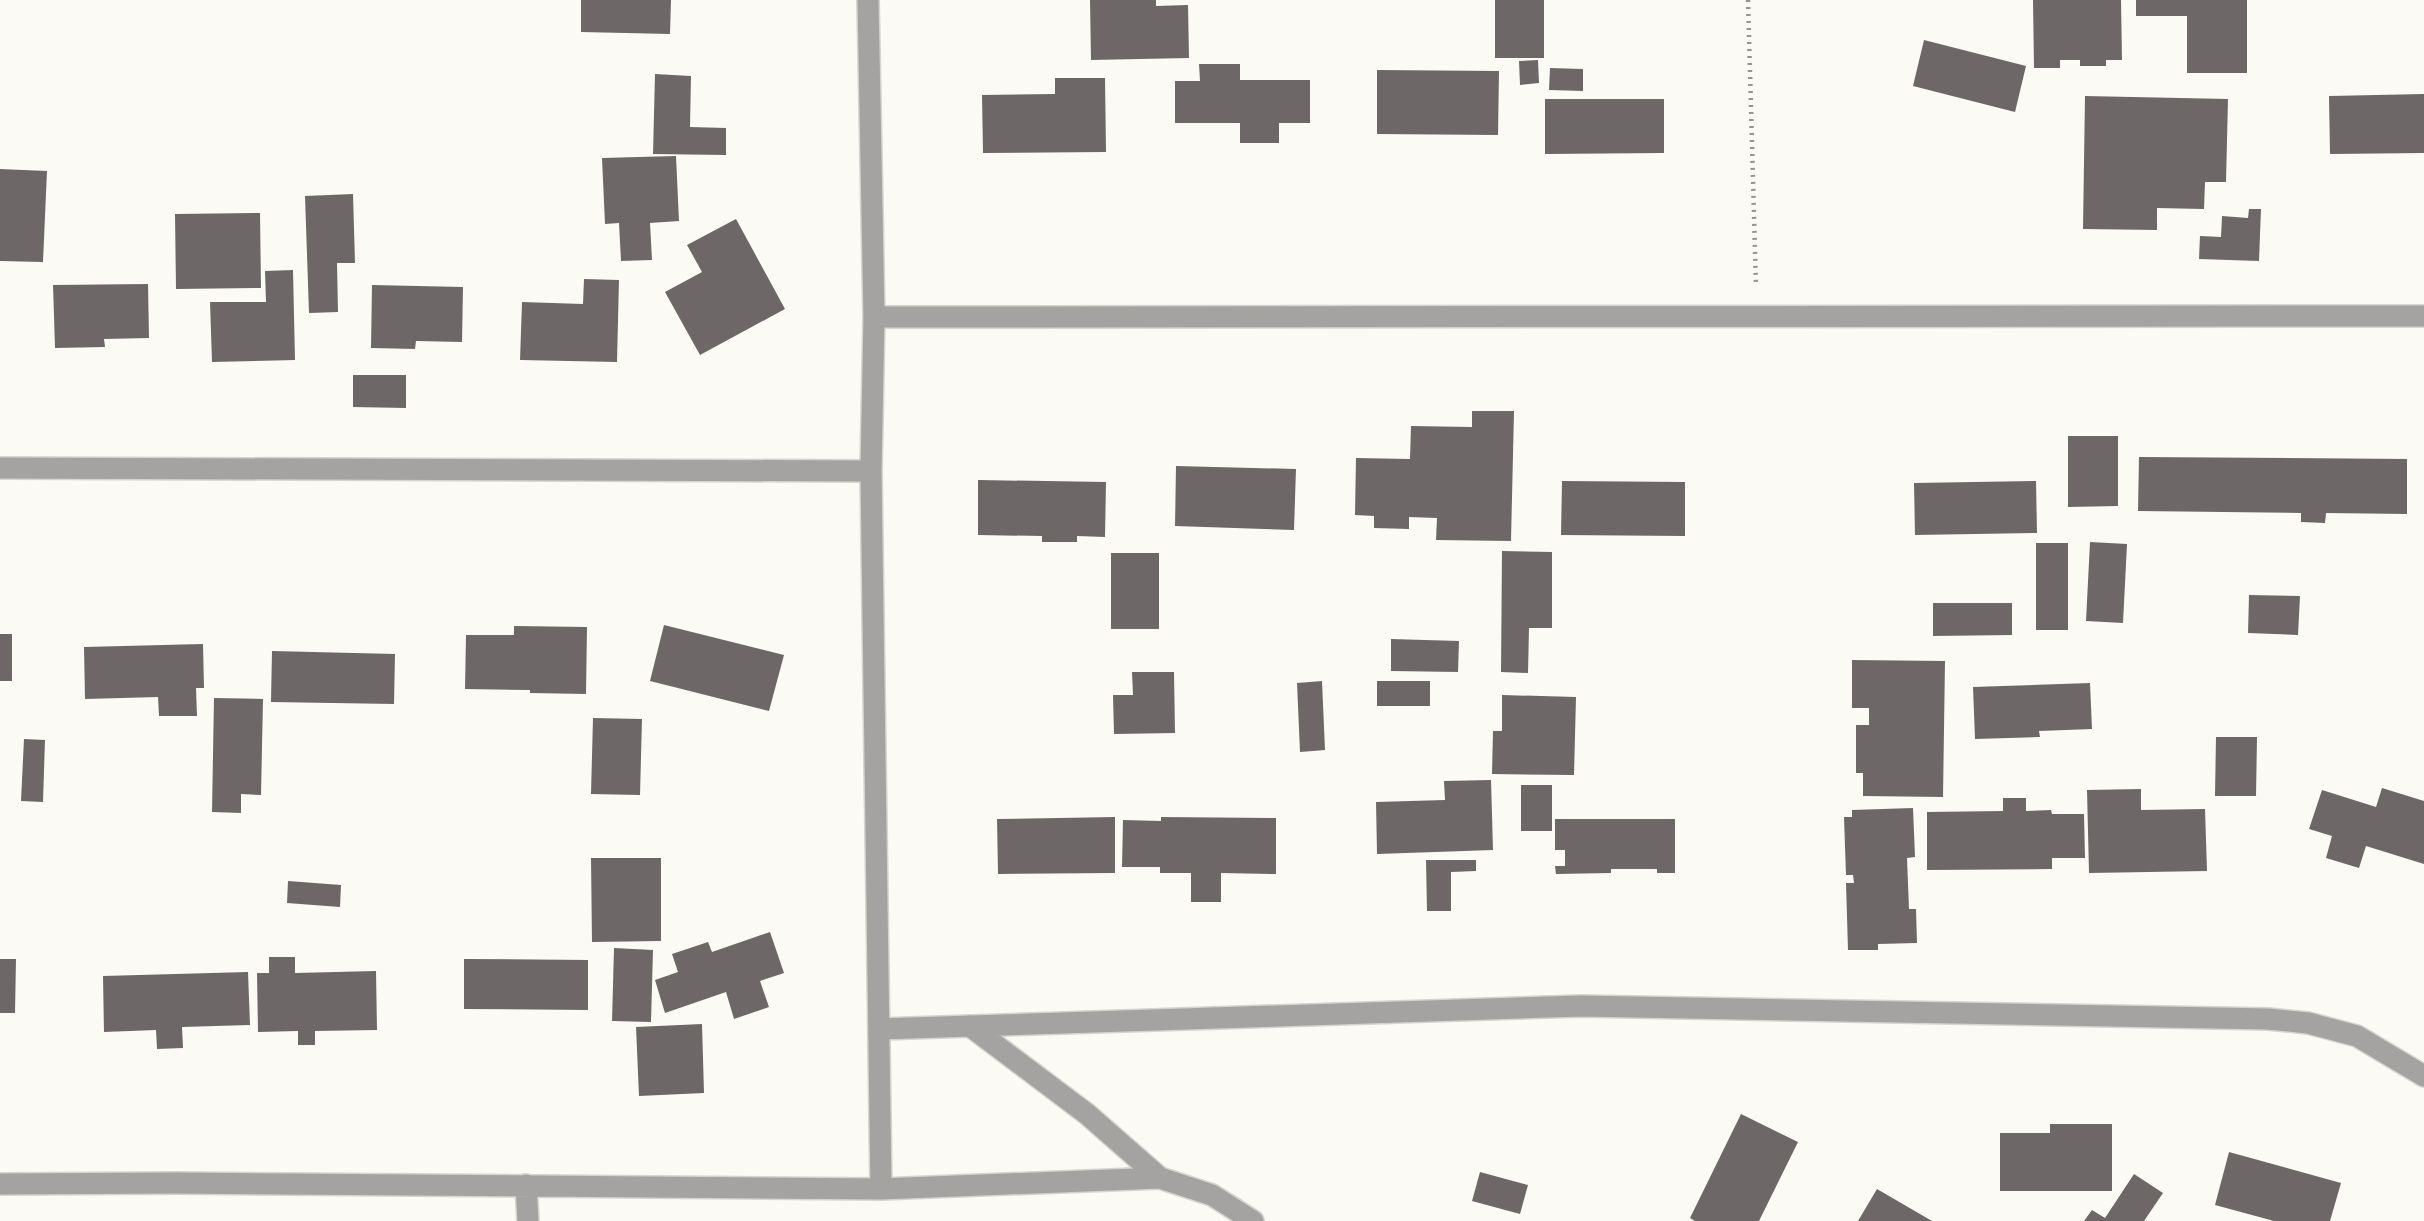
<svg xmlns="http://www.w3.org/2000/svg" width="2424" height="1221" viewBox="0 0 2424 1221" font-family="Lora,serif">
  <style>
    .building { fill: #6d6867 }
    .lines { fill: none; stroke-linecap: round; stroke-linejoin: round }
    .street-casing { stroke: #d5d4cf; stroke-width: 24 }
    .path { stroke: #959590; stroke-width: 4.5; stroke-dasharray: 2 5; stroke-linecap: butt }
    .street { stroke: #a5a2a2; stroke-width: 21 }
  </style>
  <rect width="100%" height="100%" fill="#fbfaf4"/>
  <path class="building" d="M581 0H671L670 34 581 32Z
    M1090 0H1156V6L1188 5 1189 58 1091 60Z
    M1495 0H1544V58H1495Z
    M2033 0H2121L2122 60H2106V66H2080V60H2060V68H2034Z
    M2136 0H2247V73H2187V16H2136Z
    M1924 40 2026 66 2015 112 1913 86Z
    M1538 60 1539 83 1520 85 1519 61Z
    M1199 64H1240V80H1310V123H1279V143H1240V123H1175V81H1200Z
    M1550 68 1583 69V91L1549 90Z
    M1377 70 1499 71 1498 135 1377 134Z
    M655 74 691 76 690 127 726 128V155L653 154Z
    M1055 78H1105L1106 152 983 153 982 95 1055 94Z
    M2424 94V153L2330 154 2329 96Z
    M2085 96 2228 99 2226 182H2205L2204 209 2157 208V230L2083 229Z
    M1545 99H1664V153L1545 154Z
    M676 156 679 221 650 223 652 260 621 261 619 223 605 224 602 158Z
    M0 169 47 171 43 262 0 261Z
    M353 194 355 263H337L338 312 309 313 305 196Z
    M2249 209H2261L2259 261 2199 259 2200 236 2221 237 2222 216 2248 218Z
    M260 213 261 288 176 289 175 214Z
    M736 219 785 309 700 355 665 292 702 272 687 245Z
    M293 270 295 360 212 362 210 302H266L265 271Z
    M584 279 619 280 617 362 520 360 522 302 583 304Z
    M148 284 149 338 104 339 105 347 55 348 53 285Z
    M372 285 463 287 462 342 416 341 415 349 371 348Z
    M353 375H406V408L353 407Z
    M1472 411H1514L1511 541 1436 540 1437 518 1409 517V529L1374 528V516L1355 515 1356 458 1410 459 1411 426 1472 427Z
    M2068 436H2118V506L2068 507Z
    M2139 457 2407 459V514L2326 513 2325 523 2301 522V513L2138 511Z
    M1176 466 1296 469 1294 530 1175 526Z
    M978 480 1106 482 1105 537 1077 536V542H1042V536L978 535Z
    M1562 481 1685 482V536L1561 535Z
    M2036 481 2037 533 1915 535 1914 483Z
    M2090 542 2127 544 2123 623 2086 621Z
    M2036 543H2068V630H2036Z
    M1502 551 1552 552V628H1529L1528 673 1501 672Z
    M1111 553H1159V629H1111Z
    M2249 595 2300 596 2298 635 2248 633Z
    M1933 603H2012V635L1933 636Z
    M664 625 784 655 769 711 650 681Z
    M514 626 587 627 586 694 530 693V690L465 689 466 635H514Z
    M0 634H12V681H0Z
    M1391 639 1459 641 1458 672 1391 671Z
    M203 644 204 688H196L197 716H159L158 697 85 699 84 647Z
    M272 651 395 654 394 704 271 702Z
    M1852 660 1945 661 1943 797 1863 796V773H1856V725H1869V708H1852Z
    M1132 672H1174L1175 733 1114 734 1113 695H1133Z
    M1322 681 1325 750 1300 752 1297 683Z
    M1377 681H1430V706H1377Z
    M2090 683 2092 729 2039 731 2040 737 1975 739 1973 687Z
    M1502 695 1576 697 1574 775 1492 774 1493 731H1502Z
    M214 698 263 699 261 795 241 794V813L212 812Z
    M593 718 642 719 640 795 591 794Z
    M2216 737H2257L2256 796H2215Z
    M24 739 45 740 43 802 21 801Z
    M1491 780 1493 850 1377 854 1376 802 1445 800 1444 781Z
    M1521 785H1552V831H1521Z
    M2382 788 2424 801V864L2366 846 2359 868 2326 858 2332 836 2309 829 2322 790 2376 807Z
    M2141 789V810L2205 809 2207 871 2089 873 2087 790Z
    M2003 798H2026V811L2051 810 2052 814H2084L2085 858H2052V869L1927 870V812L2003 811Z
    M1913 808 1915 857 1907 858 1909 909H1916L1917 943 1878 944V950H1848L1846 883H1854L1853 875H1846L1844 817H1852V810Z
    M1115 817V873L998 874 997 819Z
    M1161 817 1276 818V874L1221 873V902H1191V873H1160V867H1122L1123 820 1161 821Z
    M1555 819H1675V873H1657V869H1611V873L1556 874 1555 866H1565V850H1555Z
    M591 858H661V941L592 942Z
    M1426 860H1476V871L1451 872V911H1427Z
    M288 881 341 885 340 907 287 903Z
    M770 932 784 973 760 981 769 1007 734 1019 726 992 665 1013 655 980 678 972 672 954 708 942 712 952Z
    M614 948 653 950 651 1022 612 1021Z
    M269 957H295V973L376 971 377 1030 315 1031V1045H298V1031L258 1032 257 973H269Z
    M0 959H16L15 1013H0Z
    M464 959 588 960V1010L464 1009Z
    M248 972 250 1025 182 1027 183 1048 157 1049 156 1030 104 1032 103 976Z
    M702 1024 704 1093 639 1096 636 1027Z
    M1741 1114 1798 1142 1759 1221H1695L1690 1218Z
    M2050 1124H2112V1191H2000V1133H2050Z
    M2229 1152 2341 1183 2330 1221H2274L2215 1205Z
    M1480 1172 1528 1185 1520 1214 1472 1201Z
    M2134 1174 2163 1193 2144 1221H2084L2092 1210 2105 1218Z
    M1877 1189 1932 1221H1858Z"/>
  <g class="lines">
    <g class="street-casing">
      <path id="street" d="M868 0 874 317 871 471 881 1189
        M874 317 2424 316
        M0 468 871 471
        M970 1026 1087 1114 1160 1178
        M879 1029 1581 1006 2268 1019 2308 1023 2357 1036 2424 1076
        M0 1184 176 1183 881 1189 1160 1178 1212 1195 1253 1221
        M526 1185 528 1221"/>
    </g>
    <path class="path" d="M1748 0 1756 286"/>
    <use href="#street" class="street"/>
  </g>
</svg>
